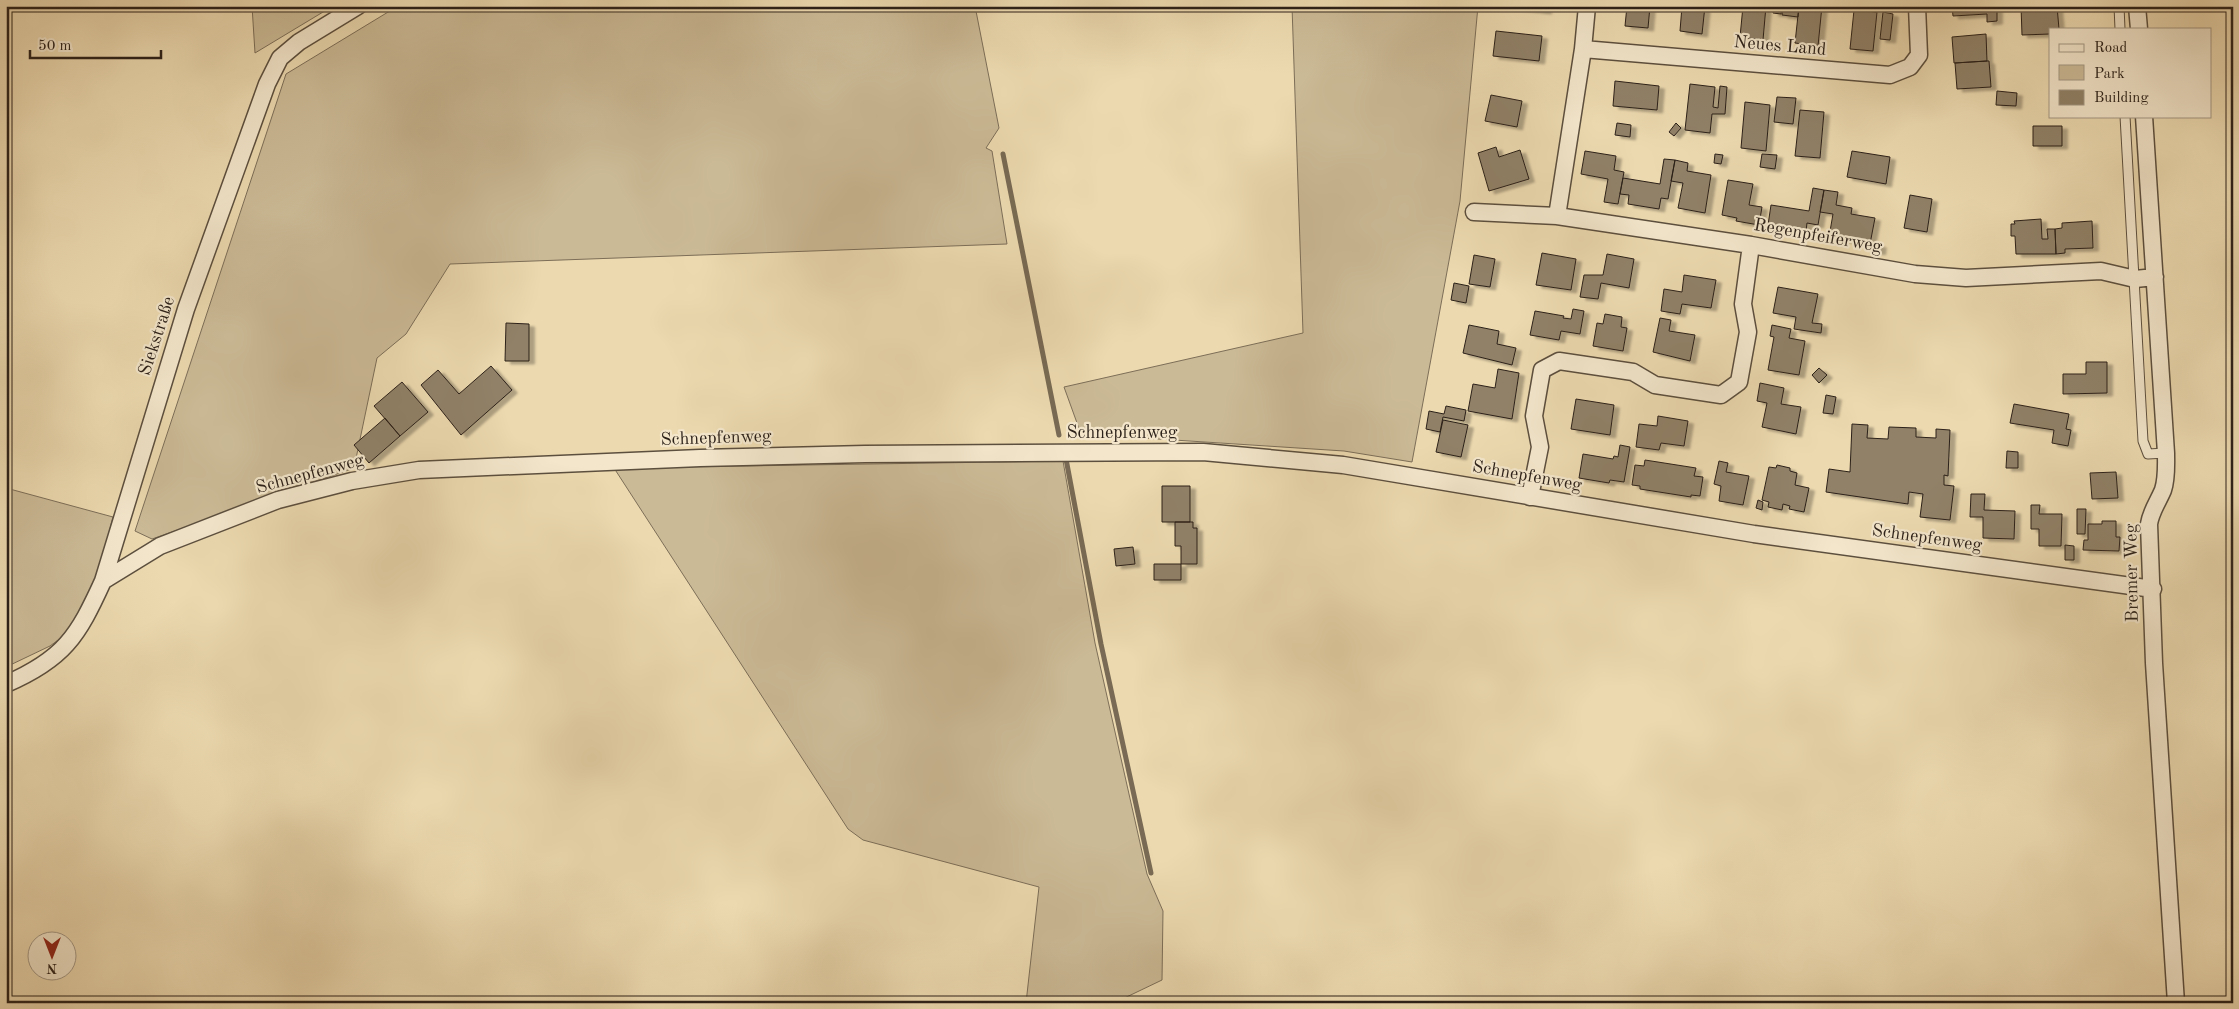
<svg xmlns="http://www.w3.org/2000/svg" width="2239" height="1009" viewBox="0 0 2239 1009" font-family="'Old Standard TT',serif">
  <style>
    .green { fill: #cbba96; stroke: #7c6e58 }
    .lines { fill: none; stroke-linecap: round; stroke-linejoin: round }
    .stream { stroke: #786a54; stroke-width: 5 }
    .building { fill: #908167; stroke: #2c2119; filter: url(#shadow) }
    .lane-casing { stroke: #5c4f3e; stroke-width: 11 }
    .street-casing { stroke: #5c4f3e; stroke-width: 19 }
    .lane { stroke: #f3e6cb; stroke-width: 9 }
    .street { stroke: #f3e6cb; stroke-width: 16 }
    .labels { text-anchor: middle; dominant-baseline: central; stroke-width: 4.5; stroke-linejoin: round; paint-order: stroke }
    .street-label { font-size: 18px; fill: #2c2119; stroke: #f3e6cb }
  </style>
  <defs>
    <filter id="shadow"><feDropShadow dx="5.5" dy="3" stdDeviation="1" flood-color="#0004"/></filter>
  </defs>
  <rect width="100%" height="100%" fill="#ecd9af"/>
  <filter id="stains"><feTurbulence type="fractalNoise" baseFrequency=".004" numOctaves="4"/><feColorMatrix values="0 0 0 0 .2 0 0 0 0 .09 0 0 0 0 .02 0 0 0 .5 -.17"/></filter>
  <radialGradient id="worn" r=".72"><stop offset=".6" stop-color="#630" stop-opacity="0"/><stop offset="1" stop-color="#630" stop-opacity=".3"/></radialGradient>
  <path class="green" d="M252 6H333L255 53Z
    M398 6H975L999 128 986 148 992 151 1007 244 450 264 406 334 377 358 354 468 152 539 135 531 286 74Z
    M1292 6H1478L1460 201 1412 462 1344 451 1081 434 1064 387 1303 333Z
    M1063 461 1095 643 1147 874 1163 911 1162 980 1114 1003H1026L1039 887 863 840 848 829 614 468Z
    M6 488 113 517 97 579 69 632 50 646 6 667Z"/>
  <g class="lines">
    <path class="stream" d="M1003 154 1059 435
      M1066 459 1101 644 1151 873"/>
  </g>
  <path class="building" d="M1504 6H1546V11Z
    M1627 6H1650L1648 28 1625 26Z
    M1682 6H1705L1702 34 1680 31Z
    M1743 6H1766L1763 40 1740 37Z
    M1774 6H1782L1781 14 1773 13Z
    M1783 6H1799L1798 17 1782 15Z
    M1799 6H1822L1818 46 1795 43Z
    M1854 6 1877 8V12L1854 10Z
    M1952 6H1997V21L1987 22V14L1953 16Z
    M2021 6H2057L2059 29H2050V34L2022 35Z
    M1854 10 1877 12 1873 51 1850 49Z
    M1883 12 1893 14 1890 40 1880 39Z
    M1496 31 1542 36 1539 61 1493 56Z
    M1986 34 1987 61 1954 63 1952 37Z
    M1987 61H1989L1991 87 1957 89 1955 63Z
    M1615 81 1659 86 1657 110 1613 106Z
    M1690 84 1715 87 1713 107 1718 108 1720 86 1727 87 1725 114H1712L1710 133 1685 130Z
    M1997 91 2017 93 2016 106 1996 105Z
    M1491 95 1522 101 1517 127 1485 121Z
    M1777 97 1796 98 1793 124 1774 122Z
    M1745 102 1770 105 1766 151 1741 148Z
    M1800 110 1824 112 1820 158 1795 156Z
    M1617 123 1631 125 1630 137 1615 135Z
    M1676 123 1681 128 1674 136 1669 132Z
    M2033 126H2062V146H2033Z
    M1496 147 1499 157 1520 150 1529 179 1489 191 1478 153Z
    M1585 151 1616 156 1614 170 1624 172 1618 204 1604 202 1608 179 1581 174Z
    M1852 151 1890 157 1886 184 1847 177Z
    M1715 154 1723 155 1721 164 1714 163Z
    M1762 154 1777 155 1775 169 1760 167Z
    M1664 159 1675 160 1668 199 1661 198 1659 209 1628 204 1629 195 1620 194 1623 178 1660 184Z
    M1675 160 1688 163 1687 171 1711 175 1705 213 1678 208 1683 183 1671 181Z
    M1728 180 1753 184 1749 205 1762 207 1759 225 1736 221 1737 218 1722 215Z
    M1813 188 1824 190 1818 225 1807 223 1806 231 1768 225 1771 205 1809 211Z
    M1824 190 1838 192 1836 205 1852 208 1851 214 1875 218 1870 244 1829 237 1833 214 1820 212Z
    M1910 195 1932 199 1927 232 1904 228Z
    M2041 219 2042 239H2048L2047 229H2055L2056 254H2016L2015 236H2011V224H2015L2014 221Z
    M2092 221 2093 248 2065 249V253L2056 254 2055 229 2062 228V223Z
    M1873 243 1881 245 1880 252 1872 250Z
    M1542 253 1576 259 1571 290 1536 285Z
    M1607 254 1634 259 1629 288 1601 283 1598 299 1580 297 1584 275H1603Z
    M1474 255 1495 259 1490 287 1469 284Z
    M1684 275 1716 280 1711 308 1682 304 1680 314 1661 311 1664 289 1682 292Z
    M1454 283 1469 286 1466 303 1451 300Z
    M1778 287 1818 294 1812 323 1822 324 1821 333 1794 329 1796 317 1773 313Z
    M1573 309 1584 311 1580 334 1561 331 1559 340 1530 335 1535 311 1564 316 1563 318 1571 319Z
    M1605 314 1622 317 1621 327 1627 328 1623 351 1593 346 1597 323 1603 324Z
    M1660 318 1671 320 1669 331 1695 335 1690 361 1653 352Z
    M506 323 529 324V361H505Z
    M1469 325 1499 331 1497 344 1516 348 1512 365 1463 353Z
    M1772 325 1791 329 1789 338 1805 341 1799 375 1768 370 1774 337 1770 336Z
    M2086 362H2107V393L2063 394V374H2086Z
    M491 366 512 390 461 435 421 385 438 370 459 394Z
    M1819 368 1827 375 1819 383 1812 375Z
    M1498 369 1519 373 1512 419 1468 411 1473 384 1495 388Z
    M402 382 428 412 400 436 374 406Z
    M1760 383 1784 388 1781 404 1801 407 1796 434 1762 427 1767 403 1757 401Z
    M1826 395 1836 397 1833 414 1823 413Z
    M1576 399 1614 405 1610 435 1571 429Z
    M2014 404 2069 414 2066 429 2071 430 2068 446 2052 443 2054 430 2010 423Z
    M1446 406 1466 410 1464 421 1443 417 1440 432 1426 429 1429 411 1444 414Z
    M1658 416 1688 421 1684 446 1661 443 1659 450 1636 447 1639 424 1657 426Z
    M385 418 400 436 369 463 354 445Z
    M1443 420 1468 425 1461 457 1436 452Z
    M1852 424 1868 425 1867 438 1888 439 1889 427 1916 428V437L1936 438V429L1950 430 1948 476 1944 475V485L1954 486 1950 520 1920 517 1923 494 1909 492 1908 504 1826 492 1829 469 1850 472Z
    M1620 445 1630 447 1624 482 1610 480 1609 483 1579 478 1583 454 1613 459 1614 456 1618 457Z
    M2007 451 2018 452V468H2006Z
    M1645 460 1696 468 1694 476 1703 477 1700 496 1691 495V497L1640 489V486L1632 485 1635 465 1644 466Z
    M1719 461 1728 463 1726 472 1749 476 1743 505 1719 501 1721 486 1714 484Z
    M1777 465 1790 468V471L1797 473 1795 485 1809 488 1804 512 1789 509 1790 506 1783 504 1782 510 1768 507 1769 502 1762 500 1769 467 1776 468Z
    M2116 472 2118 498 2092 499 2090 473Z
    M1162 486H1190V522H1162Z
    M1971 494H1985L1984 510 2015 511 2014 539 1983 538V517H1970Z
    M1758 500 1763 502 1762 510 1756 508Z
    M2031 505H2040L2039 514H2062L2061 546H2039V529H2031Z
    M2077 509H2086L2085 534H2077Z
    M2102 521H2116V537H2120L2119 551 2083 550 2084 540H2088V524H2102Z
    M1175 522H1193V528H1197V564H1181V546H1175Z
    M2065 545 2074 546V560H2065Z
    M1133 547 1135 564 1116 566 1114 549Z
    M1154 564H1181V580H1154Z"/>
  <g class="lines">
    <g class="lane-casing">
      <path id="lane" d="M2119 6 2120 29
        M2125 116 2143 441 2148 454 2166 453"/>
    </g>
    <g class="street-casing">
      <path id="street" d="M2137 6 2139 29
        M1583 49 1890 75 1910 67 1919 55 1917 6
        M2144 116 2166 453C2166 465 2167 478 2163 490 2158 502 2151 511 2149 524L2154 663 2176 1003
        M1474 212 1557 216 1751 245 1915 274 1966 278 2101 271 2135 279 2155 277
        M1557 216 1583 49 1587 6
        M1530 497 1540 447 1534 416 1542 370 1559 361 1633 372 1655 385 1721 395 1739 382 1748 332 1743 304 1751 245
        M103 581 160 546 278 500 352 481 419 470 700 458 865 454 1203 452 1343 465 1754 534 2153 589
        M6 684C64 659 78 636 103 581L186 309 267 84 280 58 299 42 358 6"/>
    </g>
    <use href="#lane" class="lane"/>
    <use href="#street" class="street"/>
  </g>
  <g class="labels">
    <g class="street-label">
      <text transform="translate(1780 46) rotate(5)">Neues Land</text>
      <text transform="translate(1818 236) rotate(10)">Regenpfeiferweg</text>
      <text transform="translate(157 336) rotate(-72)">Siekstraße</text>
      <text x="1122" y="433">Schnepfenweg</text>
      <text transform="translate(716 438) rotate(-2)">Schnepfenweg</text>
      <text transform="translate(310 474) rotate(-15)">Schnepfenweg</text>
      <text transform="translate(1527 476) rotate(10)">Schnepfenweg</text>
      <text transform="translate(1927 538) rotate(8)">Schnepfenweg</text>
      <text transform="translate(2132 573) rotate(-91)">Bremer Weg</text>
    </g>
  </g>
  <rect width="2239" height="1009" fill="none" stroke="#ecd9af" stroke-width="25"/>
  <rect x="8" y="8" width="2224" height="994" fill="none" stroke="#2c2119" stroke-width="2.5"/>
  <rect x="12" y="12" width="2214" height="984" fill="none" stroke="#2c2119"/>
  <rect x="2049" y="28" width="162" height="90" fill="#f3e6cb" stroke="#a39784"/>
  <rect x="2059" y="44" width="25" height="8" fill="#f3e6cb" stroke="#a39784"/>
  <text x="2094" y="52" font-size="15" fill="#2c2119">Road</text>
  <rect x="2059" y="65" width="25" height="15" fill="#cbba96" stroke="#a39784"/>
  <text x="2094" y="78" font-size="15" fill="#2c2119">Park</text>
  <rect x="2059" y="90" width="25" height="15" fill="#908167" stroke="#a39784"/>
  <text x="2094" y="102" font-size="15" fill="#2c2119">Building</text>
  <g transform="translate(52 956) rotate(180)"><circle r="24" fill="#f3e6cb" stroke="#a39784"/>
  <path d="M0-4L9 19L0 12L-9 19Z" fill="#8f2418"/>
  <text y="-8" font-size="14" font-weight="bold" text-anchor="middle" fill="#2c2119">N</text>
  </g>
  <path d="M30 50v8h131v-8" fill="none" stroke="#2c2119" stroke-width="2.5"/>
  <text x="38" y="50" font-size="15" fill="#2c2119" stroke="#f3e6cb" stroke-width="4" paint-order="stroke">50 m</text>
  <rect width="100%" height="100%" filter="url(#stains)"/>
  <rect width="100%" height="100%" fill="url(#worn)"/>
</svg>
